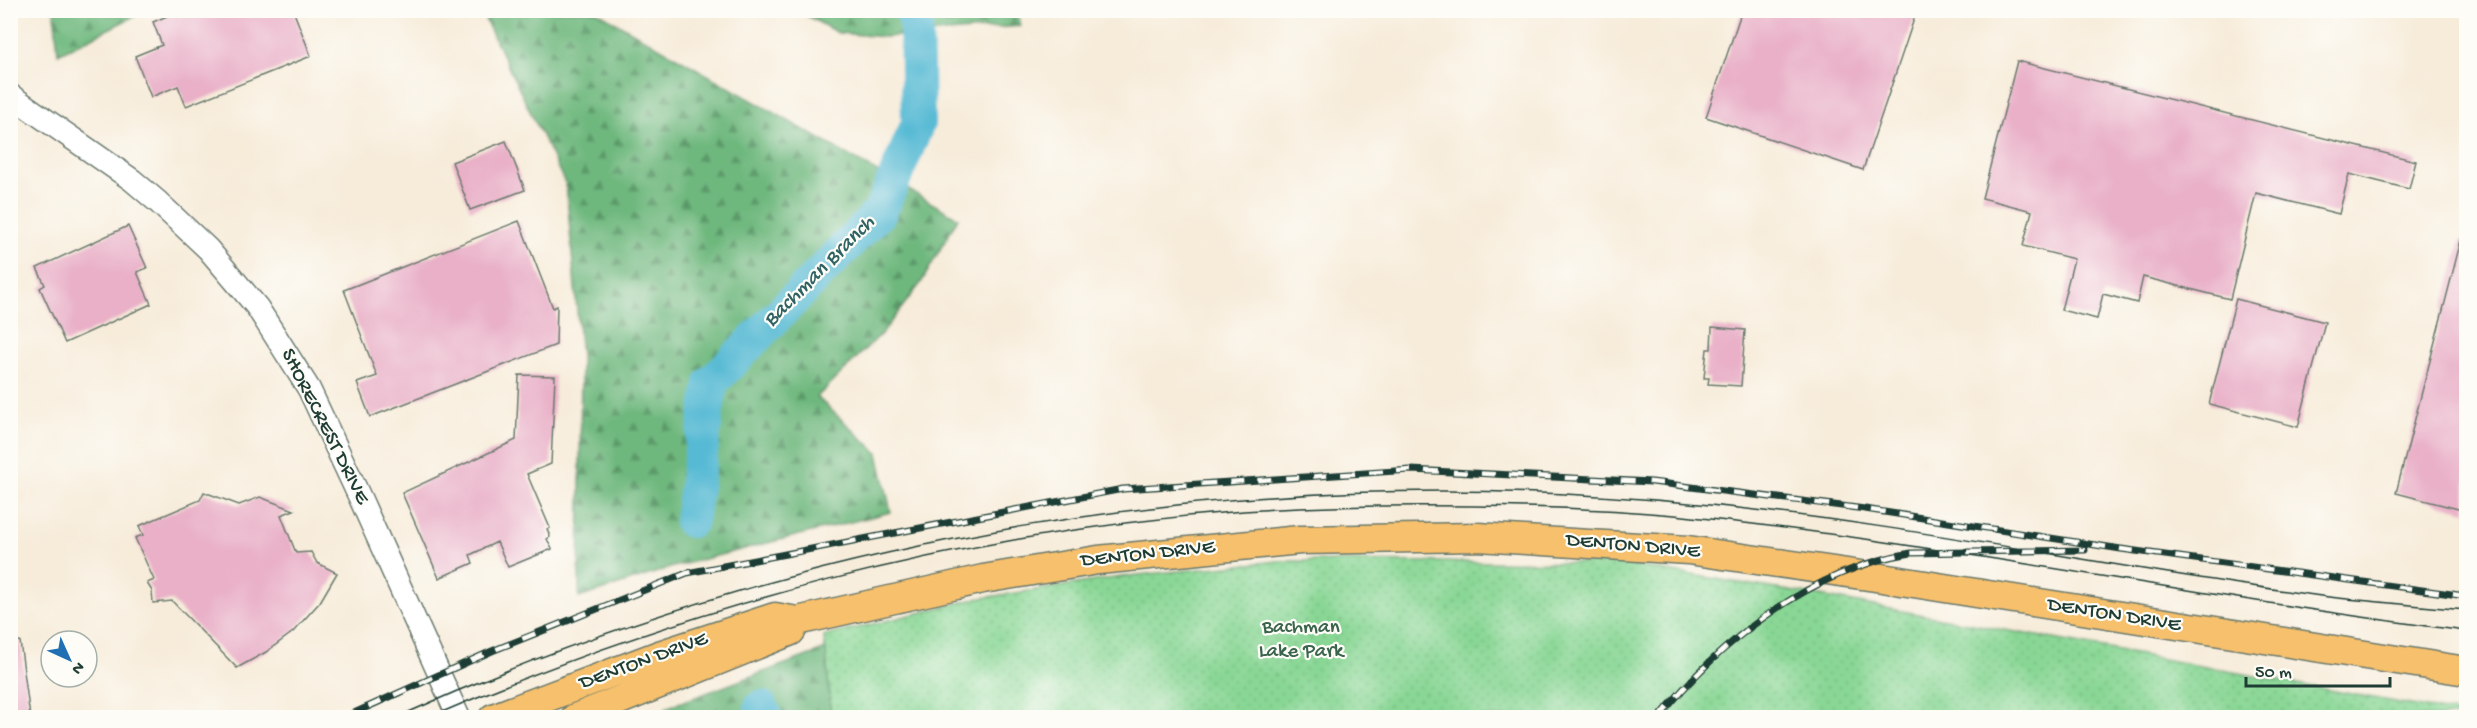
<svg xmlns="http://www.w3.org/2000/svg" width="2477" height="728" viewBox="0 0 2477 728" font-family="'Gochi Hand',sans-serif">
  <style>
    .green { fill: url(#green-dots); stroke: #548a64; stroke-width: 1.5 }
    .forest { fill: url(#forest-firs); stroke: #467a59; stroke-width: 1.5 }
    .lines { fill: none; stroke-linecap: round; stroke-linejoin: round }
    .river { stroke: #56bad4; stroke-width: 34 }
    .building { fill: #e9b0c8 }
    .minor-casing { stroke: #6b7a6e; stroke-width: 25 }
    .major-casing { stroke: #6b7a6e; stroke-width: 31 }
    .minor { stroke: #fff; stroke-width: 22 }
    .major { stroke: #f7c06c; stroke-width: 28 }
    .tram { stroke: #1f3d34; stroke-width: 1.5 }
    .rail-casing { stroke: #1f3d34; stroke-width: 7 }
    .rail { stroke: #fdfcf7; stroke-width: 4.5; stroke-dasharray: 14; stroke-linecap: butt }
    .labels { text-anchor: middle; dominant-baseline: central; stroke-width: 4.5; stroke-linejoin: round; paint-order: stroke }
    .street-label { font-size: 21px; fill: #1f3d34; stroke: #fdfcf7 }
    .park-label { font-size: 21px; fill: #3a644c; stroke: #fdfcf7 }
    .water-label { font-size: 22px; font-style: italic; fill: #306264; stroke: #fdfcf7 }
  </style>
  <defs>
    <pattern id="green-dots" width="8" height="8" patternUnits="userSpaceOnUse" patternTransform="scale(1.5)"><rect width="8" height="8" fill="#89d795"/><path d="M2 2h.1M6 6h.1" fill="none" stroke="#76b981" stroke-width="1.8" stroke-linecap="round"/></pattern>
    <pattern id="forest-firs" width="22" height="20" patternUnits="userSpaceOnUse" patternTransform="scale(1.5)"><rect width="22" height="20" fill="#6eb87e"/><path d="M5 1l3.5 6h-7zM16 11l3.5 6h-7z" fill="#5a9768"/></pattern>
  </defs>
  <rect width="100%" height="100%" fill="#fdfcf7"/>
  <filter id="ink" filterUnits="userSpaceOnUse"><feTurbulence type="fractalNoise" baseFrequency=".0167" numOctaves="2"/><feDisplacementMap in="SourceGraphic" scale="12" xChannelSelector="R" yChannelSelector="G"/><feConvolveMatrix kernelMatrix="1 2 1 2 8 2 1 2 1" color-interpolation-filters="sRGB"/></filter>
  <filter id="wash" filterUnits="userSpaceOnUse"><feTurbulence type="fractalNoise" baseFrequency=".008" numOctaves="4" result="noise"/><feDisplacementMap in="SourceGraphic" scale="24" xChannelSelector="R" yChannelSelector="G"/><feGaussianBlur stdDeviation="1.35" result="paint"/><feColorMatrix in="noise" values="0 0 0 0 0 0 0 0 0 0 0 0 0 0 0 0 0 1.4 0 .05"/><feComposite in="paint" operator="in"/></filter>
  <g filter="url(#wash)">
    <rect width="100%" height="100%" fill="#f7ecda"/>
    <path class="green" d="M1279 561 1618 563 1826 597 2466 715V717H831L824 636 975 599 1128 576Z"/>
    <path class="forest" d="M54 10H145V11L58 54Z
      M481 11H596L958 218 921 283 882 333 817 397 878 453 891 512 673 567 579 598 581 357 566 185Z
      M798 11H1018L1021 26 885 37 838 33Z
      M826 649 831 717H672L665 708Z"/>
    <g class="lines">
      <path class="river" d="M691 521 711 383 880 212 918 123 916 19 911 10
        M761 707 766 718"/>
    </g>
    <g id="blocks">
      <path class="building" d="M181 10H293L311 56 186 106 178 86 151 97 135 56 162 45 153 22Z
        M1742 10H1917L1863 170 1706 117Z
        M2017 61 2416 161 2409 189 2349 174 2339 214 2256 193 2230 299 2143 277 2137 303 2103 294 2097 319 2061 310 2074 259 2023 246 2032 211 1982 198Z
        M506 141 525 190 470 210 452 162Z
        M519 221 553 308 557 306 556 345 370 417 357 383 377 376 344 290Z
        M128 226 147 268 137 272 151 304 65 343 40 288 45 285 37 268Z
        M2461 240 2466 241V511L2396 493Z
        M2236 299 2325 322 2298 427 2209 404Z
        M1712 327 1745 330 1741 386 1708 384 1709 378H1704L1707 349H1711Z
        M519 375 555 376 551 464 527 474 550 528 547 529 550 537 547 539 552 549 508 567 497 542 470 555 473 563 439 578 402 493 516 440Z
        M204 492 239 505 260 497 294 510 281 515 296 553 311 552 317 563 337 573 320 602 293 632 266 652 237 668 172 601 153 603 152 591 147 583 154 580 135 538 143 535 139 526 200 500Z
        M20 641 30 717H10V642Z"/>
    </g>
  </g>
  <g filter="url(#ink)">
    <use href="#blocks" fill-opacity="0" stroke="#6b7a6e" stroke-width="1.5"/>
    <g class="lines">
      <g class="minor-casing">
        <path id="minor" d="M10 95 132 180 158 202 208 249 257 307 309 389 361 500 459 718"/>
      </g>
      <g class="major-casing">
        <path id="major" d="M493 718 659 655 775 617 797 621 983 579 1098 560 1300 540 1478 537 1688 550 1882 578 2466 671
          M575 718 791 631 797 621"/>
      </g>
      <use href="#minor" class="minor"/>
      <use href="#major" class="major"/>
      <path class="tram" d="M395 718C803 534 1244 460 1689 503 1904 523 2115 569 2329 597 2375 602 2421 606 2466 610
        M428 718C686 606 963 532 1244 511 1320 506 1397 505 1473 506 1546 507 1620 509 1692 517 1952 545 2208 599 2466 631"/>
      <g class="rail-casing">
        <path id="rail" d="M343 718 492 651 687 573 1123 489 1411 470 1652 482 1865 509 2121 549 2466 596
          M1659 718C1719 641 1813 569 1911 553L2085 550"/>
      </g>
      <use href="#rail" class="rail"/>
    </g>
  </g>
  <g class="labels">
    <g class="street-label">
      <text transform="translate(324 427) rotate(63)">SHORECREST DRIVE</text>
      <text transform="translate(1633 547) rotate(5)">DENTON DRIVE</text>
      <text transform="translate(1148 555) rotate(-6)">DENTON DRIVE</text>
      <text transform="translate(2114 616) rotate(9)">DENTON DRIVE</text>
      <text transform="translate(644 662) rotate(-20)">DENTON DRIVE</text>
    </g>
    <g class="park-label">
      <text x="1301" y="628">Bachman<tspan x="1301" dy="24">Lake Park</tspan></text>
    </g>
    <g class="water-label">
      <text transform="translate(820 272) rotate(-45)">Bachman Branch</text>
    </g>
  </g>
  <rect width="2477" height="728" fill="none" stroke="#fdfcf7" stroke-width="36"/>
  <g transform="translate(69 659) rotate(135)"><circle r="28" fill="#fdfcf7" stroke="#a4b0a9" stroke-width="1.5"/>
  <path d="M0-4.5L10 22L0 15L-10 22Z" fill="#1f6fb2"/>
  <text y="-9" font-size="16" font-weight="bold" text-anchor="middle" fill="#1f3d34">N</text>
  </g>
  <path d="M2246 677v9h144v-9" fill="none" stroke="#1f3d34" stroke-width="3"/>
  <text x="2255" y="677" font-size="18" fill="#1f3d34" stroke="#fdfcf7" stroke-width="4.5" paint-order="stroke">50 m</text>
</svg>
